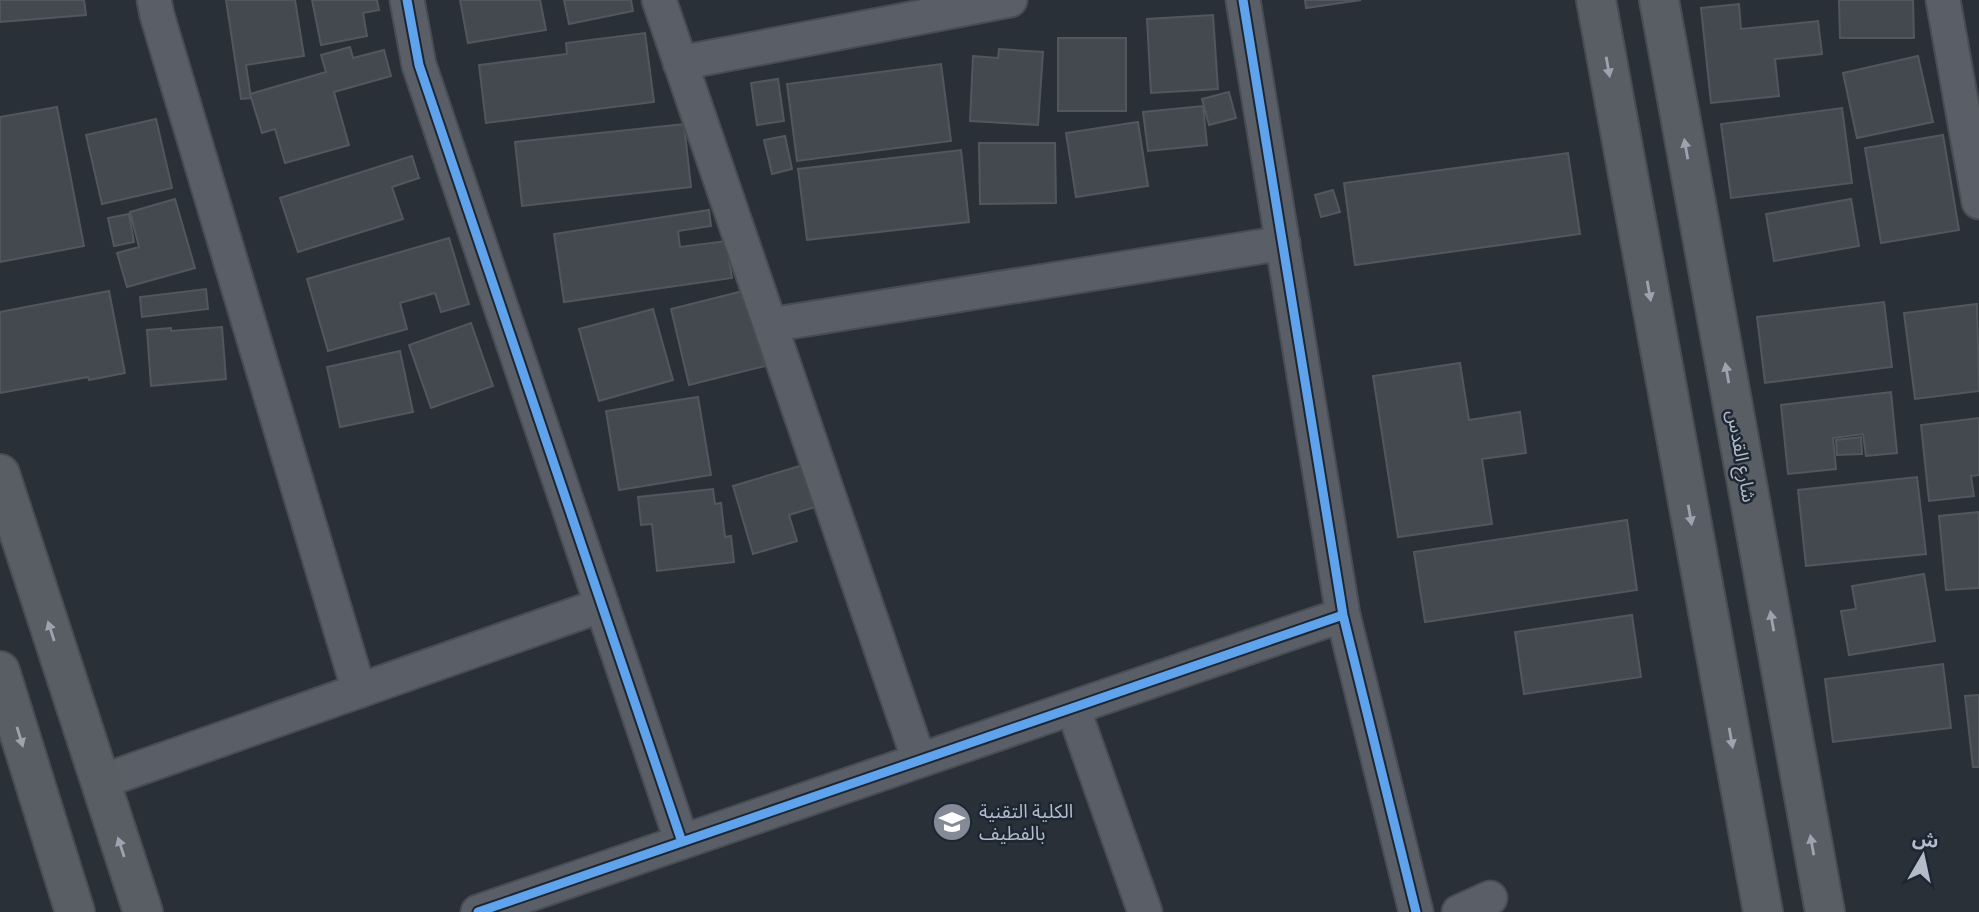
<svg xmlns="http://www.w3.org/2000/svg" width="1979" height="912" viewBox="0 0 1979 912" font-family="'Archivo Narrow','Noto Sans Arabic',sans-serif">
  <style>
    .building { fill: #444950; stroke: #52575f; stroke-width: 2 }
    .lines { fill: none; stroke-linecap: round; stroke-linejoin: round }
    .street-casing { stroke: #484c53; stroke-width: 37 }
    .secondary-casing { stroke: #484c53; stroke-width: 42 }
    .street { stroke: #5a5e66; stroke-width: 33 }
    .secondary { stroke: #595d64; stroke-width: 38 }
    .cycleway-casing { stroke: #1d2633; stroke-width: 13 }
    .cycleway { stroke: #60a3ed; stroke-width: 9 }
    .oneway { fill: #9da4b0 }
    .labels { text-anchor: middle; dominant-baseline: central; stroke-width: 5; stroke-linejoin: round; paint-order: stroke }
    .street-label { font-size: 19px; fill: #b4bcc9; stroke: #1d2633 }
    .poi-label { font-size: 19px; fill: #b4bcc9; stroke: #1d2633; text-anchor: start }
  </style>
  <rect width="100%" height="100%" fill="#2a3038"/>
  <path class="building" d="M0 0H84L86 15 0 22Z
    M226 0H295L304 56 246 65 251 98 241 99Z
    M312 0H377L379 10 363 13 367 36 321 45Z
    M460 0H540L546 30 468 43Z
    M564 0H631L633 11 569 24Z
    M1305 0H1361L1306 8Z
    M1839 0H1913L1914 38H1840Z
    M1739 4 1741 29 1818 21 1822 54 1775 59 1779 96 1711 103 1701 8Z
    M1213 15 1218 89 1151 93 1147 19Z
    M645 33 654 102 486 123 479 65 567 54 566 43Z
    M1058 38H1126V111H1058Z
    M350 47 353 58 384 50 391 76 334 92 349 145 285 163 275 129 262 133 250 94 326 72 321 55Z
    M999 49 1043 52 1038 125 970 121 973 56 998 58Z
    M1918 56 1933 122 1857 138 1843 73Z
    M941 64 951 141 797 161 787 84Z
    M778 79 784 121 757 125 751 83Z
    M1229 92 1236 118 1209 125 1202 99Z
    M1203 106 1207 145 1148 151 1143 112Z
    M57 107 84 246 0 262V117Z
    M1842 108 1852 183 1731 198 1721 124Z
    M156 119 172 188 102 204 86 135Z
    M1138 122 1148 186 1076 197 1066 133Z
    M684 124 691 187 522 206 515 142Z
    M1943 135 1959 230 1881 243 1865 148Z
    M785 136 792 169 772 174 764 140Z
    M979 143H1055L1056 203 980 204Z
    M961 150 969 222 807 240 798 169Z
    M1568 153 1580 234 1355 265 1344 183Z
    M412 156 419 178 392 187 403 219 298 252 280 198Z
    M1333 190 1340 212 1321 217 1315 195Z
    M175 199 195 268 127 287 117 253 139 247 130 212Z
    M1851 199 1859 246 1774 261 1766 214Z
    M709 210 711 226 678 231 680 247 726 241 732 278 564 302 554 234Z
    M129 214 134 242 114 246 108 218Z
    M449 238 469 304 441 312 435 293 400 303 407 329 328 351 307 279Z
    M206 289 208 309 142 317 140 297Z
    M747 290 765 366 689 385 671 309Z
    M109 291 125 373 89 380 88 377 0 393V312Z
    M1884 302 1892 367 1765 383 1757 317Z
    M1977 304 1979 391 1915 399 1904 313Z
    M653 309 673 380 599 401 579 329Z
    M471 323 493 386 431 408 409 345Z
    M222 327 226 379 151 386 147 330 171 328V331Z
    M400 351 413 412 340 427 327 367Z
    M1460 363 1469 420 1520 412 1526 453 1482 459 1492 524 1398 537 1373 376Z
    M1891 392 1897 453 1866 456 1863 434 1833 438 1836 469 1788 474 1781 405Z
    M698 397 711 475 619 490 606 411Z
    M1979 418V475L1971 476 1974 496 1929 501 1921 425Z
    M1861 437 1862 454 1837 455 1836 440Z
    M803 465 815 507 789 515 797 541 753 554 733 486Z
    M1917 477 1926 554 1806 566 1798 490Z
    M713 489 715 504 721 503 725 537 731 536 734 562 657 571 652 524 641 525 638 497Z
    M1979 512V588L1946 590 1939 516Z
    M1627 520 1637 590 1425 622 1414 552Z
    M1924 574 1935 641 1849 655 1841 611 1856 609 1852 586Z
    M1632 615 1641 677 1524 694 1515 632Z
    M1943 664 1951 728 1833 742 1825 679Z
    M1979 695V767H1973L1965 696Z"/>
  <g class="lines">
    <g class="street-casing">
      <path id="street" d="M154 0 157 15 359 691
        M407 0 419 65 682 842
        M659 0 919 760
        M1243 0 1343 615 1416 912
        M1943 0 1979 202
        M680 63 1010 0
        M770 325 1283 243
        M1073 708 1145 912
        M100 782 602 605
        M478 912 1343 615
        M1459 912 1490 898"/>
    </g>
    <g class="secondary-casing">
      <path id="secondary" d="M1596 0 1763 912
        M1659 0 1825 912
        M0 474 143 912
        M0 671 75 912"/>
    </g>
    <use href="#street" class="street"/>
    <use href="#secondary" class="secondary"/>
    <g class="cycleway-casing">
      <path id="cycleway" d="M407 0 419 65 682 842
        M1243 0 1343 615 1416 912
        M478 912 1343 615"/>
    </g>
    <use href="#cycleway" class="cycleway"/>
  </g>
  <defs><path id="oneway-solid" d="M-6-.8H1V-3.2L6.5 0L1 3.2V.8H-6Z" transform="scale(1.75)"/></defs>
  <g class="oneway">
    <use href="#oneway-solid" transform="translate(1608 67) rotate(80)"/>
    <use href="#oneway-solid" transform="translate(1686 149) rotate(-100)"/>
    <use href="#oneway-solid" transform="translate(1649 291) rotate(80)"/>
    <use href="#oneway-solid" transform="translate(1727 373) rotate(-100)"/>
    <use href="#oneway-solid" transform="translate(1690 515) rotate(80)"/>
    <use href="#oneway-solid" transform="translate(1772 621) rotate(-100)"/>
    <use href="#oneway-solid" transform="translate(51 631) rotate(-108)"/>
    <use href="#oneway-solid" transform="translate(20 737) rotate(73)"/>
    <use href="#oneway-solid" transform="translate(1731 738) rotate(80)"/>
    <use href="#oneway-solid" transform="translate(1812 845) rotate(-100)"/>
    <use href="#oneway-solid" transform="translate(121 847) rotate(-108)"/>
  </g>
  <defs>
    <g id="university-disc" transform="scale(2.0125)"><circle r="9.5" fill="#848b96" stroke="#1d2633"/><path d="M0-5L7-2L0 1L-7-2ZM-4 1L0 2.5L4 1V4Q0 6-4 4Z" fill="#fff"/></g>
  </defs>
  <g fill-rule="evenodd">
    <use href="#university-disc" x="952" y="822"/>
  </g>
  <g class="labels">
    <g class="street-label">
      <text transform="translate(1742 456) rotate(80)">شارع القدس</text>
    </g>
    <g class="poi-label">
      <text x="979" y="811">الكلية التقنية<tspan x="979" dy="22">بالفطيف</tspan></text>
    </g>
  </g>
  <g transform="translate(1923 856) rotate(9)" stroke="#1d2633" stroke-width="5" paint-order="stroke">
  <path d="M0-5L12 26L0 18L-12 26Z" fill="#b4bcc9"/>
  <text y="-10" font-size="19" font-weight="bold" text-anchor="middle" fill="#b4bcc9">ش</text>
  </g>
</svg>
